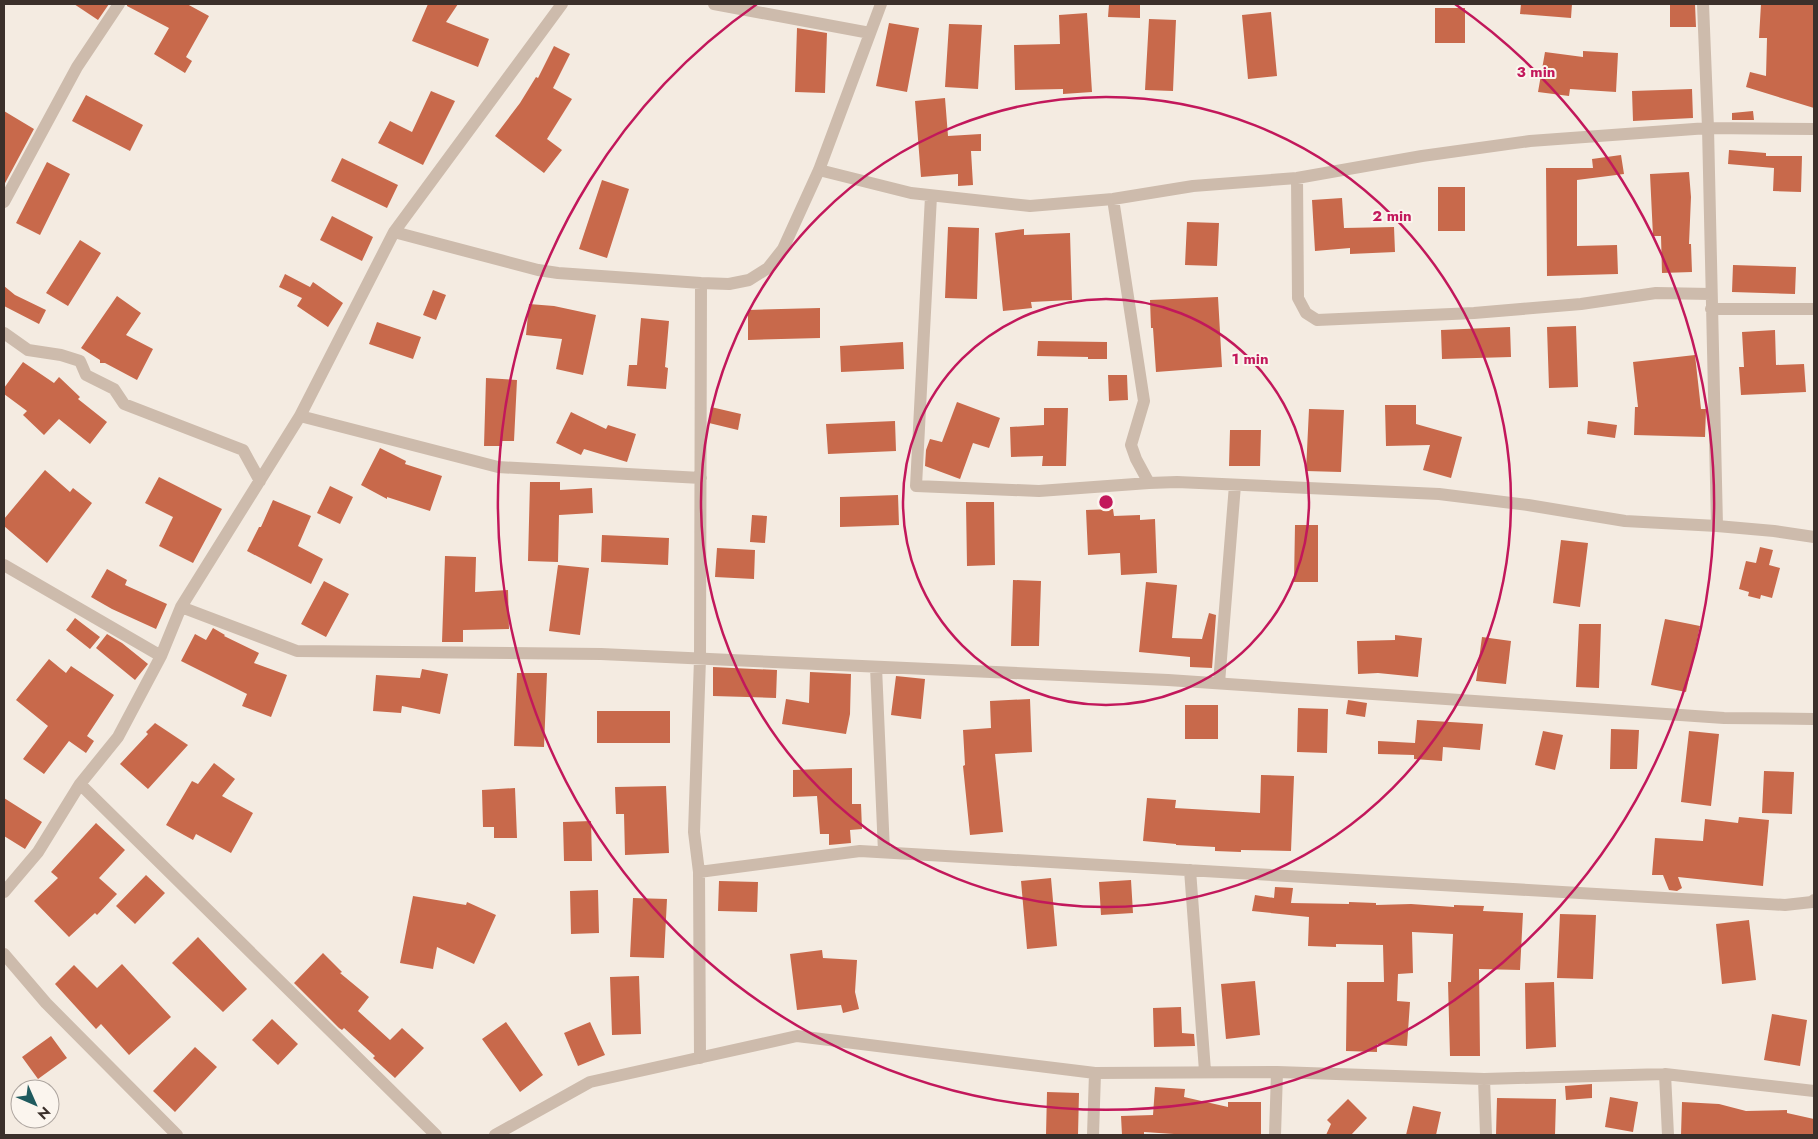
<svg xmlns="http://www.w3.org/2000/svg" width="1818" height="1139" viewBox="0 0 1818 1139" font-family="Jost,sans-serif">
  <style>
    .building { fill: #c8694b }
    .lines { fill: none; stroke-linecap: round; stroke-linejoin: round }
    .minor { stroke: #cdbbac; stroke-width: 12 }
    .ring { fill: none; stroke: #c2185b; stroke-width: 2.5 }
    .centre { fill: #c2185b; stroke: #fbf5ee; stroke-width: 2.5 }
    .ring-label { font-size: 15px; text-anchor: middle; font-weight: bold; fill: #c2185b; stroke: #fbf5ee; stroke-width: 4; stroke-linejoin: round; paint-order: stroke }
  </style>
  <rect width="100%" height="100%" fill="#f4ebe1"/>
  <path class="building" d="M74 4H109L98 20Z
    M127 4H187L209 16 186 57 192 61 185 73 154 54 169 28 127 6Z
    M428 4H458L446 22 489 39 478 67 412 41Z
    M1109 4H1140V18L1108 17Z
    M1521 4H1572L1571 18 1520 14Z
    M1670 4H1695L1696 27H1670Z
    M1761 4H1814V108L1746 87 1750 72 1766 76 1767 38H1759Z
    M1435 8H1465V43H1435Z
    M1271 12 1277 76 1248 79 1242 15Z
    M1087 13 1092 92 1063 94V89L1015 90 1014 45 1060 44 1059 15Z
    M1149 19 1176 20 1173 91 1145 90Z
    M889 23 919 28 907 92 876 86Z
    M949 24 982 25 978 89 945 87Z
    M797 28 827 33 825 93 795 92Z
    M554 46 570 54 553 88 572 99 547 139 562 150 544 173 495 136 520 103 536 77 538 78Z
    M1583 51 1618 53 1616 92 1570 89 1569 96 1538 92 1545 52 1583 57Z
    M1692 89 1693 118 1633 121 1632 91Z
    M431 91 455 101 423 165 378 143 390 121 412 132Z
    M86 95 143 125 130 151 72 121Z
    M945 98 948 136 981 134V151H971L973 185 958 186V174L921 177 915 101Z
    M4 111 34 129 4 185Z
    M1753 111 1754 120H1732V113Z
    M1729 150 1766 153V156H1802L1801 192 1773 191 1774 168 1728 164Z
    M1621 155 1624 174 1577 180V246L1617 245 1618 274 1547 276 1546 168H1593L1592 159Z
    M342 158 398 185 387 208 331 181Z
    M47 162 70 174 40 235 16 223Z
    M1689 172 1691 197 1689 244H1691L1692 272 1662 273 1661 236H1653L1650 174Z
    M602 180 629 189 607 258 579 249Z
    M1438 187H1465V231H1438Z
    M1342 198 1344 228 1394 227 1395 252 1350 254V248L1315 251 1312 200Z
    M332 216 373 237 362 261 320 240Z
    M1187 222 1219 223 1217 266 1185 265Z
    M948 227 979 228 977 299 945 298Z
    M1024 229V235L1070 233 1072 300 1031 302 1032 308 1003 311 995 233Z
    M80 240 101 253 68 306 46 293Z
    M1733 265 1796 267 1795 294 1732 292Z
    M285 274 310 287 313 282 343 303 328 327 297 306 302 298 279 287Z
    M4 286 15 295 46 310 39 324 4 306Z
    M433 290 446 295 436 320 423 315Z
    M117 296 141 313 126 335 153 349 137 380 105 363H100V360L81 348Z
    M1218 297 1222 367 1156 372 1153 328H1151L1150 300Z
    M529 304 554 306 596 315 583 375 556 369 562 339 526 335Z
    M820 308V338L748 340V310Z
    M641 318 669 321 665 367 668 368 666 389 627 386 629 365H637Z
    M377 322 421 337 413 359 369 344Z
    M1576 326 1578 387 1549 388 1547 327Z
    M1510 327 1511 357 1442 359 1441 330Z
    M1775 330 1776 365 1804 364 1806 392 1741 395 1739 367H1744L1742 332Z
    M1038 341 1107 342V359H1088V357L1037 356Z
    M903 342 904 369 841 372 840 346Z
    M1695 355 1701 409H1706L1705 437 1634 435 1635 407H1638L1633 362Z
    M23 362 54 383 59 377 80 397 78 399 107 422 90 444 59 419 44 435 23 415 27 411 4 394V388Z
    M1108 375H1127L1128 400 1109 401Z
    M486 378 517 380 514 441H502V446H484Z
    M957 402 1000 418 989 448 973 443 960 479 925 466 926 450 930 439 942 442Z
    M1385 405H1416V424L1462 437 1451 478 1423 470 1430 445 1386 446Z
    M711 407 741 414 738 430 709 423Z
    M1044 408H1068L1066 466H1042L1043 456 1011 457 1010 427 1044 425Z
    M1309 409 1344 410 1341 472 1306 471Z
    M571 412 606 429 608 425 636 434 627 462 584 449 581 455 556 443Z
    M895 421 896 451 828 454 826 424Z
    M1588 421 1617 425 1615 438 1587 434Z
    M1230 430H1261L1260 466H1229Z
    M380 448 406 461 405 464 442 476 430 511 387 497V499L361 485Z
    M45 470 70 492 73 488 92 503 47 563 4 526V519Z
    M159 477 222 509 193 563 159 546 173 517 145 503Z
    M530 482H560V490L592 488 593 513 559 515 558 562 528 561Z
    M330 486 353 497 340 524 317 513Z
    M898 495 899 525 840 527V497Z
    M273 500 311 516 298 546 323 559 311 584 247 551 259 527H261Z
    M966 502H994L995 565 967 566Z
    M1113 509 1114 516 1140 515V520L1155 519 1157 573 1121 575 1120 553 1088 555 1086 510Z
    M752 515 767 516 765 543 750 542Z
    M1295 525H1318V582H1294Z
    M602 535 669 538 668 565 601 562Z
    M1561 540 1588 543 1580 607 1553 603Z
    M1760 547 1773 550 1769 565 1780 568 1772 598 1761 595 1760 599 1748 596 1749 592 1739 589 1746 561 1756 563Z
    M717 548 755 550 754 579 715 577Z
    M445 556 476 557 475 592 508 590 509 629 463 630V642H442Z
    M558 565 589 568 580 635 549 631Z
    M107 569 127 580 125 585 167 604 156 629 112 609 91 597Z
    M1013 580 1041 581 1039 646H1011Z
    M324 581 349 594 326 637 301 624Z
    M1146 582 1177 585 1172 638 1202 639 1209 613 1216 615 1212 668 1190 667V657L1139 652Z
    M75 618 100 637 90 649 66 630Z
    M1665 619 1700 626 1686 692 1651 685Z
    M1579 624H1601L1599 688 1576 687Z
    M213 628 225 635 224 636 259 653 254 663 287 675 271 717 242 706 247 694 181 661 195 634 206 640Z
    M107 634 122 643 148 664 135 680 96 648Z
    M1395 635 1422 638 1418 677 1378 673 1358 674 1357 641 1395 640Z
    M1482 637 1511 641 1506 684 1476 681Z
    M49 659 66 673 71 666 114 695 87 736 94 741 86 753 69 741 44 774 23 759 48 726 16 700Z
    M713 667 777 670 776 698 713 696Z
    M422 669 448 674 440 714 402 706 401 713 373 711 376 675 420 678Z
    M810 672 851 674 850 714 846 734 782 724 786 699 809 703Z
    M517 673H547L544 747 514 746Z
    M896 676 925 679 921 719 891 715Z
    M1030 699 1032 752 995 754 1003 832 970 835 963 766 965 765 963 730 991 728 990 701Z
    M1348 700 1367 703 1365 717 1346 714Z
    M1185 705H1218V739H1185Z
    M1298 708 1328 709 1327 753 1297 752Z
    M597 711H670V743H597Z
    M1417 720 1483 724 1480 750 1443 747 1442 761 1414 759V755L1378 754V741L1415 743Z
    M155 723 188 745 148 789 120 764 148 734 146 732Z
    M1611 729 1639 730 1637 769H1610Z
    M1543 731 1563 735 1555 770 1535 765Z
    M1689 731 1719 734 1711 806 1681 802Z
    M214 763 235 779 222 796 253 813 231 853 196 834 193 840 166 825 192 781 198 784Z
    M852 768V804H861L862 829 850 830 851 843 829 845V834H820L817 796 793 797V770Z
    M1764 771 1794 772 1792 814 1762 813Z
    M1261 775 1294 776 1291 851 1241 850V852L1215 851V847L1176 845V844L1143 841 1147 798 1176 800 1175 808 1260 813Z
    M666 786 669 853 625 855 624 814H616L615 787Z
    M515 788 517 838H494V827H483L482 790Z
    M4 798 42 822 25 849 4 836Z
    M1739 817 1769 820 1763 886 1678 877 1682 888 1677 891 1669 890 1663 875H1652L1655 838 1703 841 1705 819 1738 823Z
    M591 821 592 861H564L563 822Z
    M96 823 125 850 99 878 117 894 97 915 95 913 69 937 34 901 58 878 51 872Z
    M146 875 165 893 135 924 116 906Z
    M1051 878 1057 946 1027 949 1021 881Z
    M1131 880 1133 913 1101 915 1099 882Z
    M719 881 758 882 757 912 718 911Z
    M1275 887 1293 888 1291 903 1349 904V902L1376 903V905L1411 904 1454 907V905L1484 906 1483 911 1523 913 1520 970 1479 969 1480 1056H1450L1448 982H1451L1453 934 1412 932 1413 973 1398 974 1397 1001 1410 1002 1407 1046 1377 1044V1052L1346 1051 1347 982H1384L1383 945 1336 944V947L1308 946 1309 917 1252 911 1255 895 1274 898Z
    M598 890 599 933 571 934 570 891Z
    M413 896 466 905 467 902 496 915 474 964 437 947 433 969 400 963Z
    M633 898 667 899 664 958 630 957Z
    M1560 914 1596 915 1593 979 1557 978Z
    M1749 920 1756 980 1722 984 1716 924Z
    M198 937 247 989 223 1012 172 963Z
    M822 950 823 958 857 960 855 992 859 1009 843 1013 841 1005 797 1010 790 954Z
    M323 953 342 972 340 973 369 997 358 1011 390 1040 402 1028 424 1048 395 1078 373 1058 375 1056 344 1028 342 1030 339 1028 294 983Z
    M122 964 171 1017 129 1055 101 1024 96 1029 55 984 74 965 97 988Z
    M639 976 641 1034 612 1035 610 977Z
    M1255 981 1260 1035 1226 1039 1221 984Z
    M1554 982 1556 1047 1526 1049 1525 983Z
    M1181 1007 1182 1033 1194 1034 1195 1046 1154 1047 1153 1008Z
    M1772 1014 1807 1020 1800 1066 1764 1060Z
    M272 1019 298 1044 278 1065 252 1040Z
    M506 1022 543 1075 520 1092 482 1039Z
    M590 1022 605 1055 578 1066 564 1033Z
    M51 1036 67 1058 38 1079 22 1057Z
    M195 1047 217 1067 175 1112 153 1091Z
    M1592 1084V1098L1566 1100 1565 1086Z
    M1155 1087 1185 1089 1184 1097 1228 1107V1102H1261V1135H1189L1144 1132V1135H1122L1121 1116 1153 1115Z
    M1047 1092 1079 1093 1078 1135H1046Z
    M1610 1097 1638 1102 1633 1132 1605 1127Z
    M1497 1098 1556 1099 1555 1135H1496Z
    M1348 1099 1367 1118 1351 1135H1326L1331 1124 1327 1120Z
    M1682 1102 1719 1104 1746 1111 1787 1110V1113L1814 1119V1135H1681Z
    M1413 1106 1441 1112 1436 1135H1406Z"/>
  <g class="lines">
    <path class="minor" d="M714 4 870 33
      M1703 4 1708 128 1717 526
      M819 170 911 193 1030 206 1113 199 1193 186 1297 178 1422 156 1530 141 1708 128 1814 129
      M1297 178 1298 298 1306 313 1317 320 1474 313 1581 304 1656 293 1711 294
      M931 196 916 486 1039 491 1149 483
      M1113 199 1144 401 1131 445 1136 459 1149 483 1177 482 1439 494 1528 505 1625 521 1717 526 1774 531 1814 537
      M4 202 77 67 119 4
      M394 232 538 270 558 273 701 283 729 284 749 280 768 268 783 249 819 170 881 4
      M1711 309H1814
      M4 333 28 350 61 355 80 361 86 375 114 389 124 404 243 450 260 481
      M300 416 498 467 701 478
      M4 565 161 656
      M181 607 297 651 601 654 1168 680 1724 718 1814 719
      M876 667 884 852
      M1219 683 1235 485
      M80 784 436 1135
      M1190 870 1205 1071
      M699 872 694 832 700 659 701 283
      M4 892 38 852 80 784 118 737 161 656 181 607 300 416 394 232 562 4
      M4 954 46 1003 177 1135
      M700 1058 699 872 860 851 1785 905 1812 902 1814 900
      M1665 1074 1668 1135
      M1484 1079 1486 1135
      M495 1135 590 1082 797 1036 1095 1073 1277 1072 1484 1079 1665 1074 1814 1091
      M1093 1135 1095 1073
      M1275 1135 1277 1072"/>
  </g>
  <g class="ring">
    <circle cx="1106" cy="502" r="203"/>
    <circle cx="1106" cy="502" r="405"/>
    <path d="M1455 4A608 608 0 1 1 757 4"/>
  </g>
  <circle cx="1106" cy="502" r="8" class="centre"/>
  <g class="ring-label">
    <text x="1536" y="77">3 min</text>
    <text x="1392" y="221">2 min</text>
    <text x="1250" y="364">1 min</text>
  </g>
  <rect width="1818" height="1139" fill="none" stroke="#3b302b" stroke-width="10"/>
  <g transform="translate(35 1104) rotate(135)"><circle r="24" fill="#fbf5ee" stroke="#aea6a0"/>
  <path d="M0-4L9 19L0 12L-9 19Z" fill="#1f5a5e"/>
  <text y="-8" font-size="14" font-weight="bold" text-anchor="middle" fill="#3b302b">N</text>
  </g>
</svg>
